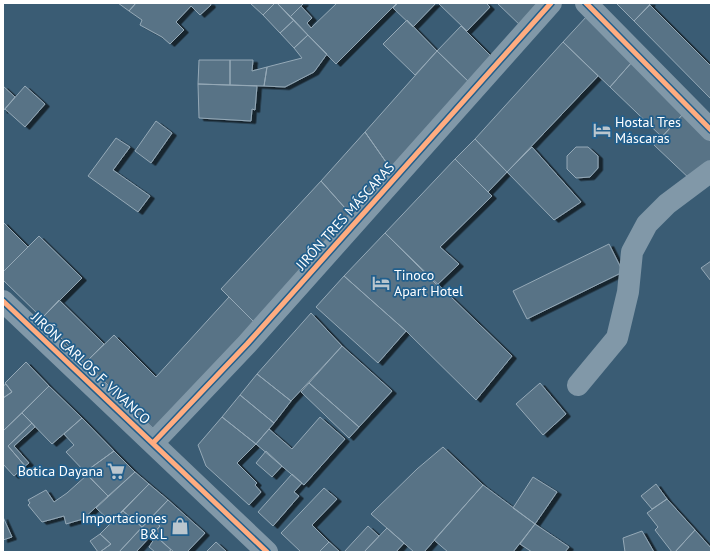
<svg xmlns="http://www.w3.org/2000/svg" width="714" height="555" viewBox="0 0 714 555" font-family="'PT Sans',sans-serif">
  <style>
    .building { fill: #587386; stroke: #95a9b7; filter: url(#shadow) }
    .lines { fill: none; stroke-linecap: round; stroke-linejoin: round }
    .minor { stroke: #8198a8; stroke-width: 22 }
    .cycleway-casing { stroke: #225f8c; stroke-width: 8 }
    .cycleway { stroke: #ffac80; stroke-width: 5 }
    .labels { text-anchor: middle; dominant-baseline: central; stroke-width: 3.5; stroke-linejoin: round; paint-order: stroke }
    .poi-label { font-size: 14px; fill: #fff; stroke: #225f8c; text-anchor: start }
    .street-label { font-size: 14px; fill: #fff; stroke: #225f8c }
  </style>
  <defs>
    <filter id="shadow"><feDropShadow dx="4.5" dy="2.5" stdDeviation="0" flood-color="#0009"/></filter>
  </defs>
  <rect width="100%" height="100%" fill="#3a5c74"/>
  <path class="building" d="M118 3H136L129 11Z
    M136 3H210L211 5 200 15 191 6 176 22 184 30 170 44 162 37 140 25 142 20 129 11Z
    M250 3H275L263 15Z
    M275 3H277L294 20 280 33 263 15Z
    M277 3H304L290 17Z
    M337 3H395L396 4 336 64 290 17 301 6 312 18 307 23 311 28Z
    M398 3H436L413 27 393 8Z
    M438 3H486L490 7 467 31Z
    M497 3H542L523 28Z
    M616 3H651L634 21Z
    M650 5 711 66V99L634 21Z
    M587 16 632 62 610 87 563 42Z
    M294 20 308 35 294 48 280 33Z
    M407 20 437 51 415 75 383 44Z
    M461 26 494 59 470 83 437 51Z
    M308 35 327 54 314 72 285 87 264 86 267 67 302 58 294 48Z
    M563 42 598 76 507 172 475 139Z
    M437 51 470 83 393 172 365 132Z
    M199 60H230V85L198 84Z
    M230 60H253L252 71 267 67 264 86 230 85Z
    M632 62 683 114 662 137 610 87Z
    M198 84 257 86 255 110 252 109 251 121 199 118Z
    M3 86 15 97 3 111Z
    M25 86 45 104 25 127 5 109Z
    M683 114 711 142V163L692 181 654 145Z
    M156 121 172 133 151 163 135 151Z
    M365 132 393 172 353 217 321 181Z
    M116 138 130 147 113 170 150 196 138 212 88 176Z
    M475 139 507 172 488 192 455 159Z
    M532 147 581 202 554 220 507 172Z
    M576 147H588L598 156V168L590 177 576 178 567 169V156Z
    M455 159 492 196 440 247 459 264 437 285 385 233Z
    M321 181 353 217 258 326 221 289Z
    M3 222 28 247 3 272Z
    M385 233 512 356 476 400 406 331 344 276Z
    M39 236 82 278 42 318 3 280V272Z
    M609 244 623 272 527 319 513 291Z
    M711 261V281L701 268Z
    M344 276 406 331 378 363 316 307Z
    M229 297 258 326 159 434 85 363 114 335 156 377Z
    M59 300 104 344 85 363 42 318Z
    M311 313 342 346 291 401 257 374Z
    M342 346 392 391 359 427 309 383Z
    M26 362 49 386 3 431V398L12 392 5 383Z
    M257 374 291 401 274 423 240 395Z
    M309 383 359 427 349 438 301 392Z
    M540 383 566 414 543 435 516 404Z
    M6 384 12 392 3 398V386Z
    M49 386 82 418 52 444 22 413Z
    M240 395 274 423 256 444 222 417Z
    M22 413 32 423 8 446 25 466 14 476 3 464V431Z
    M222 417 256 444 237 463 257 483 255 485 261 492 249 505 206 466 198 445Z
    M320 417 345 439 304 485 256 444 269 429 292 449Z
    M82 418 114 451 85 472 66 452 74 445 64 434Z
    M32 423 35 427 14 446 29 463 25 466 8 446Z
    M443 447 483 485 424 552H414L371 514 417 469Z
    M114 451 135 472 108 496 85 472Z
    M266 451 282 466 272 477 256 463Z
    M135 472 149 484 111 522 96 508Z
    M292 474 302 483 294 492 299 496 273 526 258 512Z
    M87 475 108 496 83 519 66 524 64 516 42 522 28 505 30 503 28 500 46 490 54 502 67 493Z
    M533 477 557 492 535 524 513 508Z
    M149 484 168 500 142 527 123 511Z
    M656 484 667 499 652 509 641 496Z
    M483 485 535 524 513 552H448L434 540Z
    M324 488 337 499 312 525 329 542 319 552H301L281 533Z
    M667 499 695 530 675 552H672L655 530 658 527 647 513Z
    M168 500 205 533 187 552H174L153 534 160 526 151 518Z
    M123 511 142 527 119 552H100L111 544 100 534Z
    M3 517 12 537 3 540Z
    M151 518 160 526 136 552H119Z
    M535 524 569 547 565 552H532L520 544Z
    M368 526 379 536 364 552H344Z
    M387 528 404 543 396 552H364Z
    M695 530 711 548V552H675Z
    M642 531 654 552H625L623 538Z
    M100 534 111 544 100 552H98L90 541Z
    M156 536 171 550 168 552H155L149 547Z
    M216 542 227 552H206Z
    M329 542 340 552H319Z"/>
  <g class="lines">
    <path class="minor" d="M586 3 711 130
      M3 301 267 552
      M578 385 617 338 628 292 632 252 647 224 667 204 711 171
      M153 443 247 344 551 3"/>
    <g class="cycleway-casing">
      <path id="cycleway" d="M586 3 711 130
        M3 301 267 552
        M153 443 247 344 551 3"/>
    </g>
    <use href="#cycleway" class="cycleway"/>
  </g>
  <defs>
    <g id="hotel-bare" transform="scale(1.38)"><path d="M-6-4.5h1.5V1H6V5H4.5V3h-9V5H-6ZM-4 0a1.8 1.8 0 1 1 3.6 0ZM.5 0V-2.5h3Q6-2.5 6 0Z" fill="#bac6ce" stroke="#225f8c" stroke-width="2.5" paint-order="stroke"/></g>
    <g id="supermarket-bare" transform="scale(1.38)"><path d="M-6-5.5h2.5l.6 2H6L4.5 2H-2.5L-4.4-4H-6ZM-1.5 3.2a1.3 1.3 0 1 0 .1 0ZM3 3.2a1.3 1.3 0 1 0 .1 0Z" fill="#bac6ce" stroke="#225f8c" stroke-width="2.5" paint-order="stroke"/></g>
    <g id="shop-bare" transform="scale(1.38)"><path d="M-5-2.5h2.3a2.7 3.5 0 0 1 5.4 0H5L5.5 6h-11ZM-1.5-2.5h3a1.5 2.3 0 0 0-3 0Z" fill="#bac6ce" stroke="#225f8c" stroke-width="2.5" paint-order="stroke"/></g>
  </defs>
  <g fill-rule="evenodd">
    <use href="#hotel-bare" x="602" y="130"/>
    <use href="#hotel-bare" x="381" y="283"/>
    <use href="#supermarket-bare" x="116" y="471"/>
    <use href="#shop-bare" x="180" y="526"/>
  </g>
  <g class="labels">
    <g class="poi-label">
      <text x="615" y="122">Hostal Tres<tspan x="615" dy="16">Máscaras</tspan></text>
      <text x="394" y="275">Tinoco<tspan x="394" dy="16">Apart Hotel</tspan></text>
      <text x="103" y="471" text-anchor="end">Botica Dayana</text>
      <text x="167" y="518" text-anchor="end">Importaciones<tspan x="167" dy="16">B&amp;L</tspan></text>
    </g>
    <g class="street-label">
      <text transform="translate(345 216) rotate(-48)">JIRÓN TRES MÁSCARAS</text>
      <text transform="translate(91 368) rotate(43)">JIRÓN CARLOS F. VIVANCO</text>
    </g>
  </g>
  <rect width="714" height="555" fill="none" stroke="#ffffff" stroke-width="8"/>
</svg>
